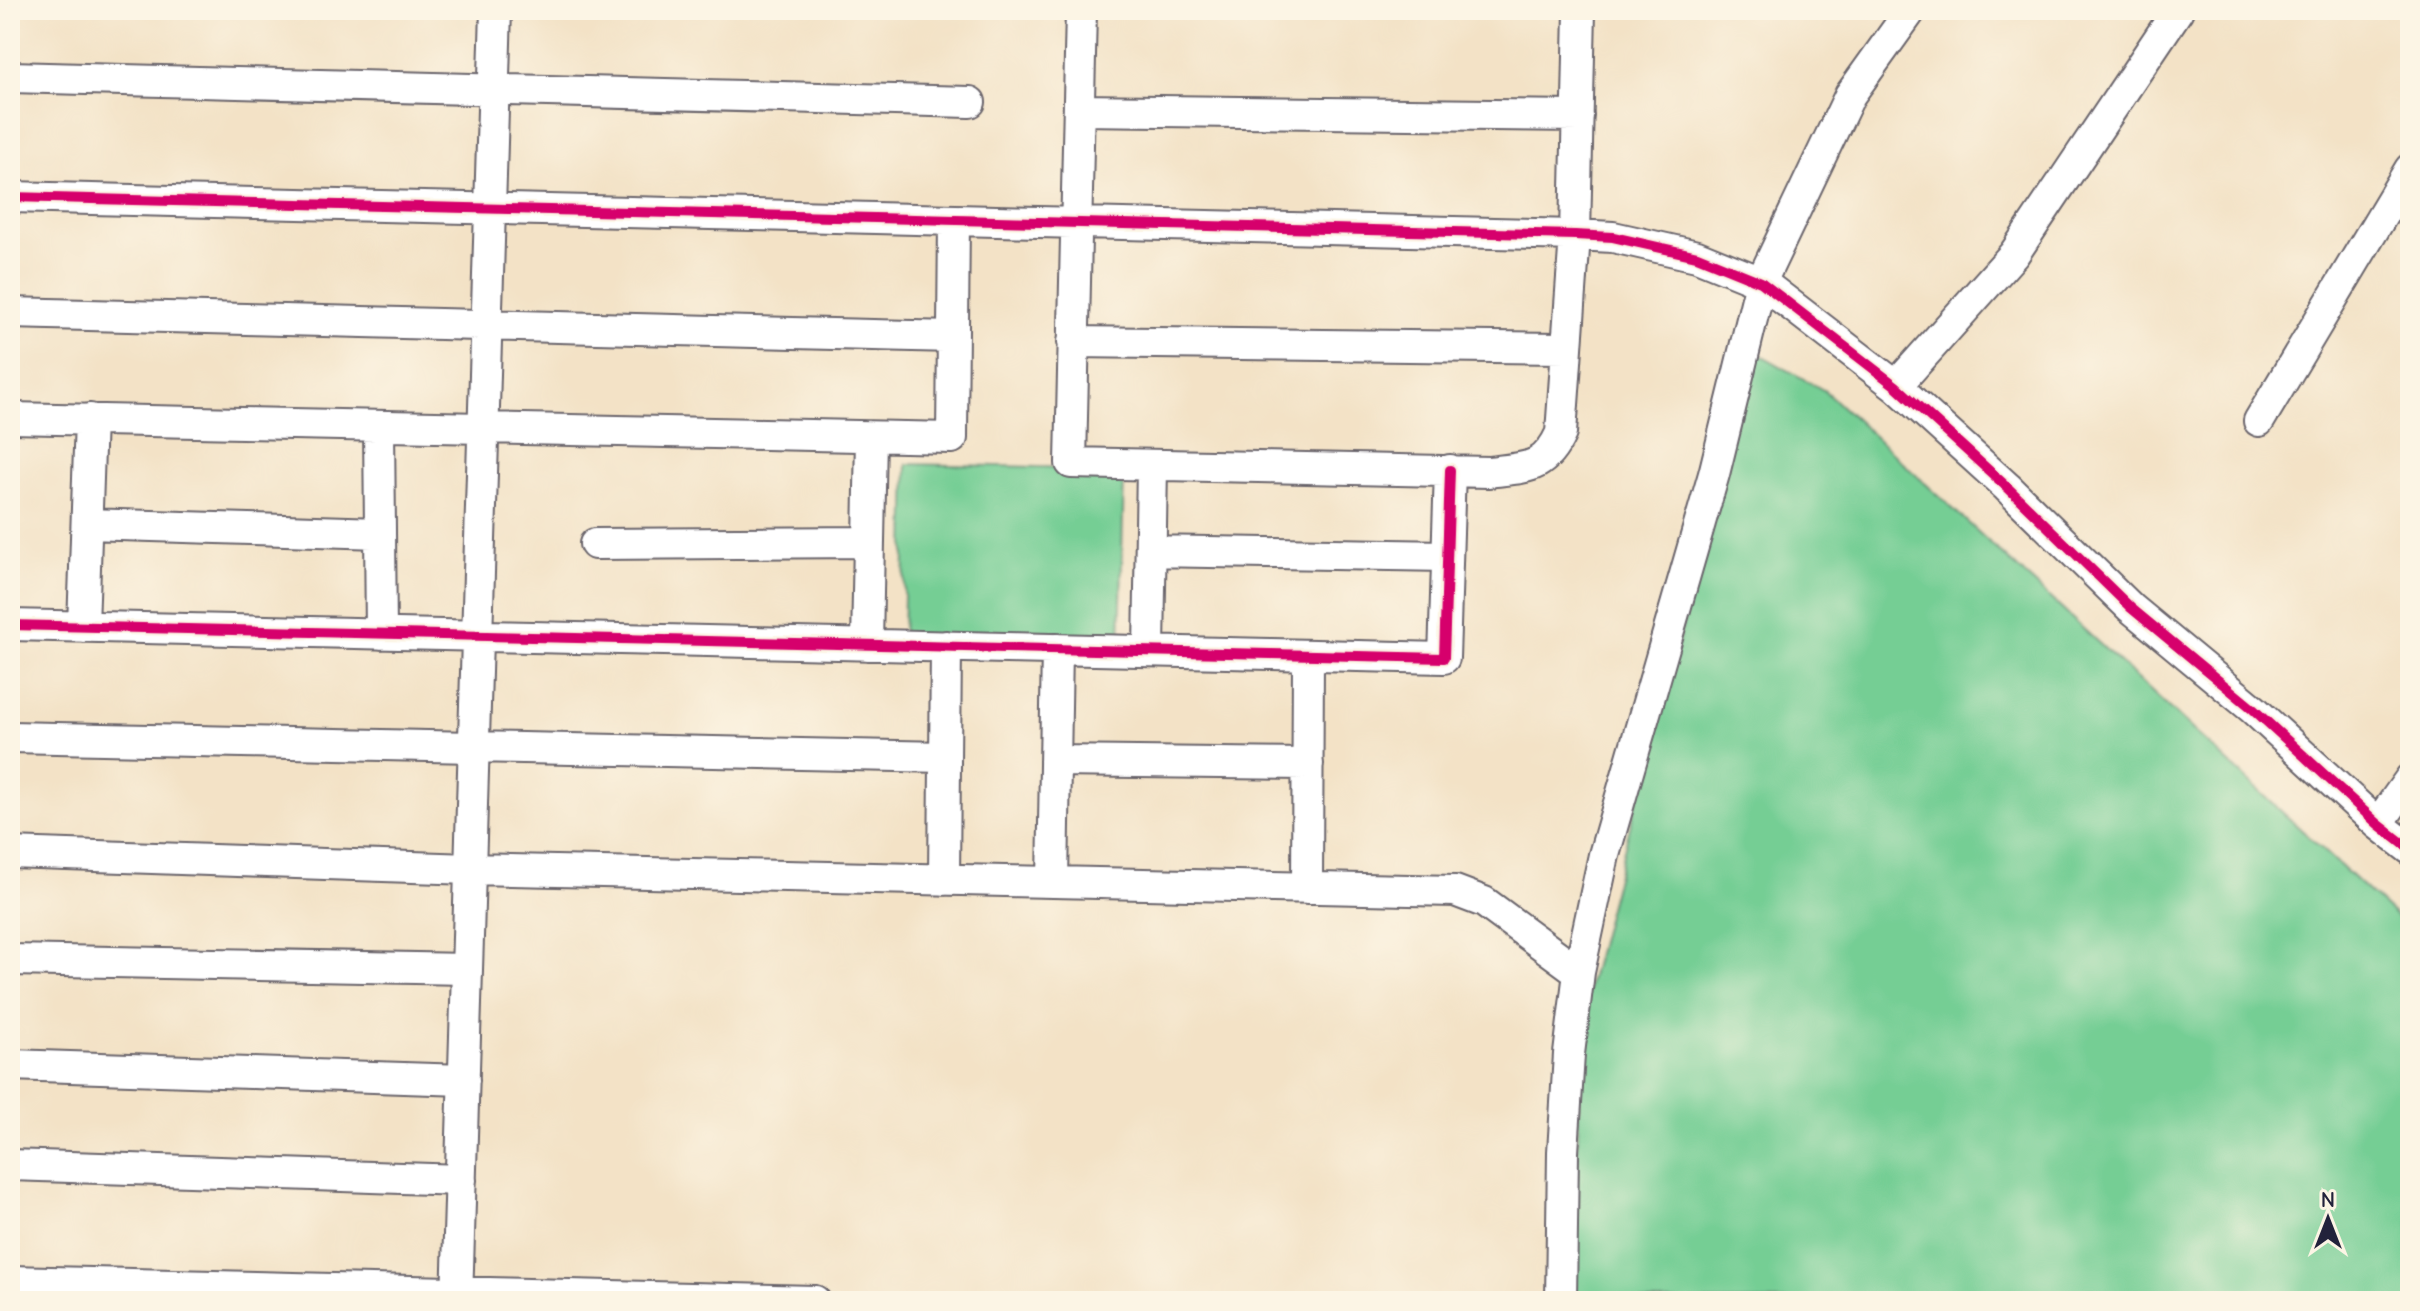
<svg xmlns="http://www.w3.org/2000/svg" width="2420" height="1311" viewBox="0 0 2420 1311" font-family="'Comic Neue',sans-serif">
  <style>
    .green { fill: #75ce94; stroke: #4c7868; stroke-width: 2 }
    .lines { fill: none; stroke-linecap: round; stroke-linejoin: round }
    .minor-casing { stroke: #6b656c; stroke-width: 34 }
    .minor { stroke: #fff; stroke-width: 30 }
    .cycleway-casing { stroke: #fcf5e5; stroke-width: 15 }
    .cycleway { stroke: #d6006c; stroke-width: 10 }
  </style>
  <rect width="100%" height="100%" fill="#fcf5e5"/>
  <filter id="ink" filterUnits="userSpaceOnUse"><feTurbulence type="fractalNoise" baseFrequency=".0125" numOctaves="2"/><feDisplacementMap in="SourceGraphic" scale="16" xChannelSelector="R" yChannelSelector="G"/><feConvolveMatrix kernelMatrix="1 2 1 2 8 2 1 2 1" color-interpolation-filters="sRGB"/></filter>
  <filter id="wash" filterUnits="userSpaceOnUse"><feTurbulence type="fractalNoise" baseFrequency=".006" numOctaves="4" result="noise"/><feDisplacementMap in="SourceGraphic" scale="32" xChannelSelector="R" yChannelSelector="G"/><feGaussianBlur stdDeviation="1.8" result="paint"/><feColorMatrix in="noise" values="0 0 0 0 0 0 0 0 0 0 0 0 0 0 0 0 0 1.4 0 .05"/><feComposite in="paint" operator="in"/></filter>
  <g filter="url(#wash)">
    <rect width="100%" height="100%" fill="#f3e2c6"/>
    <path class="green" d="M1754 351 1825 391 2410 930V1301H1574L1581 1015Z
      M907 464 1124 469 1120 646 903 641Z"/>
  </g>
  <g filter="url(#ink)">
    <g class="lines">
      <g class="minor-casing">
        <path id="minor" d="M1081 10 1071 463 1489 472C1527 467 1544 470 1561 433L1575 235 1580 10
          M10 77 970 102
          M1079 110 1578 116
          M10 197 1575 235 1613 237 1697 256 1761 282 1896 386 2007 487 2131 608 2253 709 2378 824 2410 849
          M10 313 953 337
          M1073 342 1566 348
          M1896 386 2014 254 2178 10
          M10 418 952 438 954 220
          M2259 421 2410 169
          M379 426 381 634
          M87 524 380 533
          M595 544 869 542
          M1151 551 1447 556
          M10 625 1444 658 1450 470
          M83 627 90 419
          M867 645 871 437
          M1149 651 1152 465
          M10 737 945 757
          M1055 761 1308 764
          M2378 824 2410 779
          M10 853 470 869 1455 891 1484 902 1579 972
          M944 880 946 646
          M1053 882 1057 649
          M1307 888 1308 655
          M10 960 467 969
          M10 1065 464 1080
          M10 1165 461 1180
          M10 1281 815 1301
          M457 1301 496 10
          M1561 1301 1563 1152 1569 1054 1579 972 1604 855 1714 474 1761 282 1850 95 1911 10"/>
      </g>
      <use href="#minor" class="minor"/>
      <g class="cycleway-casing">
        <path id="cycleway" d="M10 197 1575 235 1613 237 1697 256 1761 282 1896 386 2007 487 2131 608 2253 709 2378 824 2410 849
          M10 625 1444 658 1450 470"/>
      </g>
      <use href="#cycleway" class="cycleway"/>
    </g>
  </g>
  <rect width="2420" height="1311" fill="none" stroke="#fcf5e5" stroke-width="40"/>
  <g transform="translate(2328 1219)" stroke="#fcf5e5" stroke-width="6" paint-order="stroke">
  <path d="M0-6L14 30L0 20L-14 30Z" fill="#22223b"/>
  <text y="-12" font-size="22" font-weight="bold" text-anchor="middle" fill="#22223b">N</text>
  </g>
</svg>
